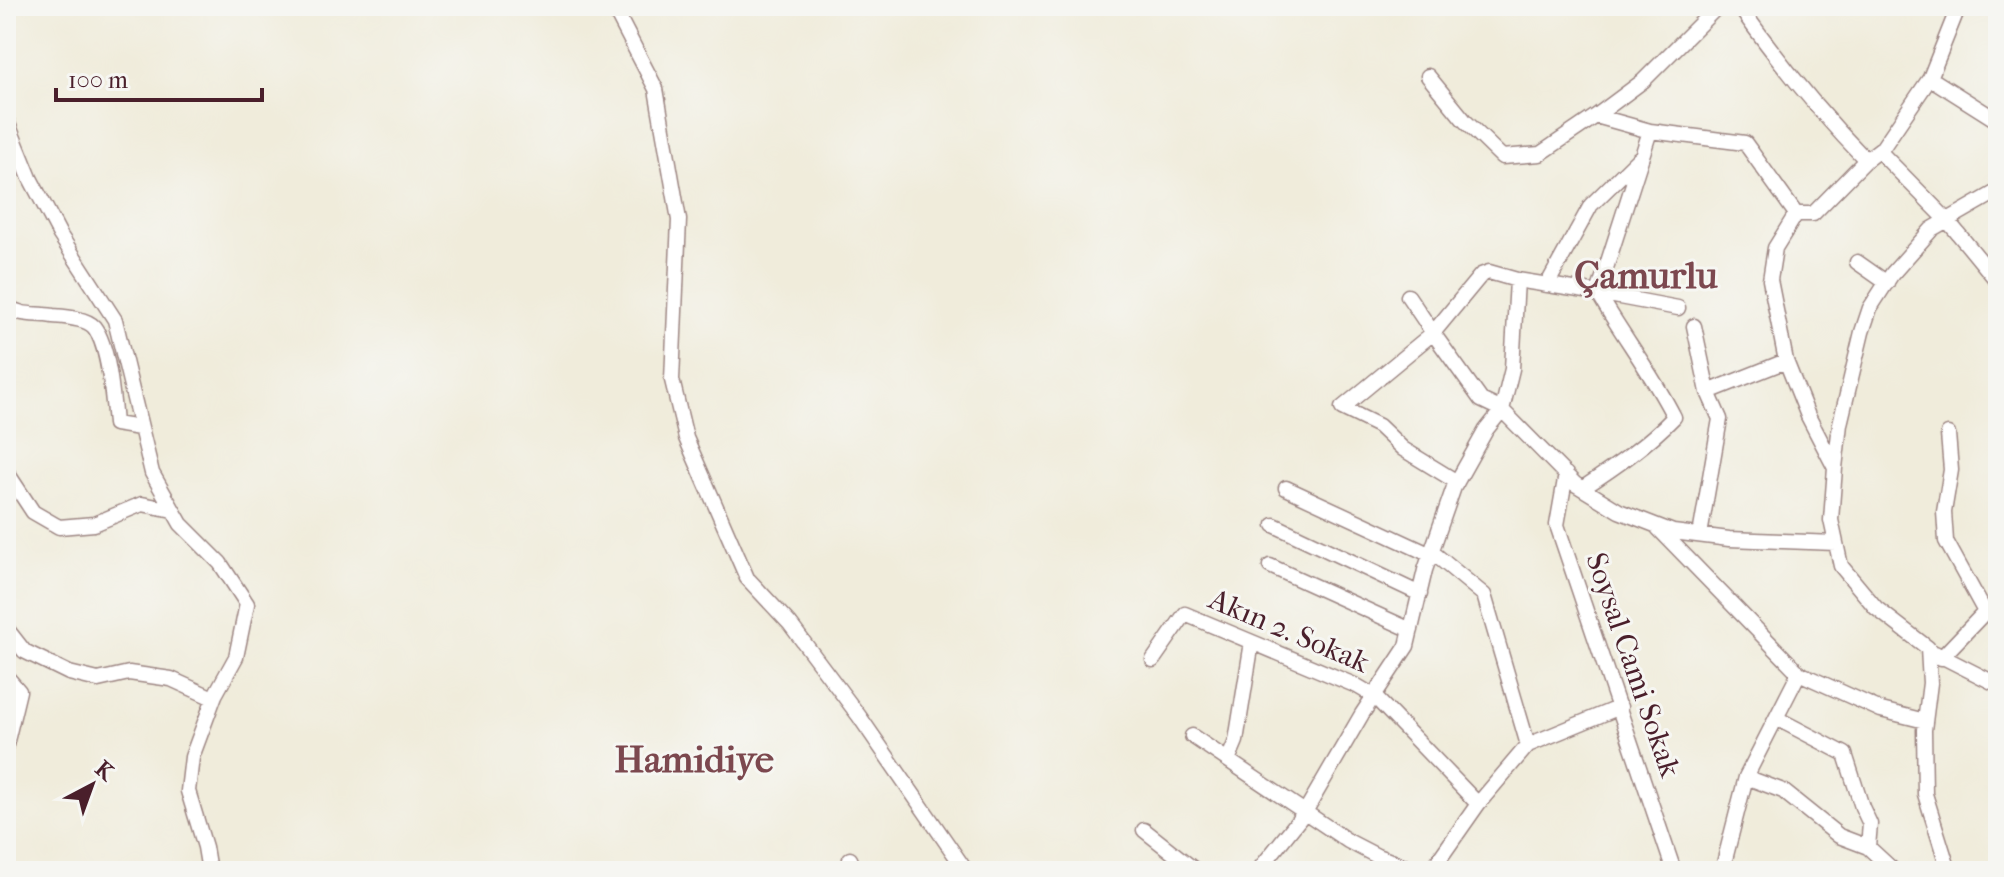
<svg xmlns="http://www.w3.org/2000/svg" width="2004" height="877" viewBox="0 0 2004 877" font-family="'IM FELL French Canon',serif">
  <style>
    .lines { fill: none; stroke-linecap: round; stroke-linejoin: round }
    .minor-casing { stroke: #9d8683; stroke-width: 17 }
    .minor { stroke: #fff; stroke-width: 14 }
    .labels { text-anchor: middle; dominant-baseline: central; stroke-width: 6; stroke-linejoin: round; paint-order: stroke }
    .street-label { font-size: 30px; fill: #4a1f2b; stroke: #f6f6f2 }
    .district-label { font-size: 38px; font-weight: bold; fill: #7c484f; stroke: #f6f6f2 }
  </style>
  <rect width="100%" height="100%" fill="#f6f6f2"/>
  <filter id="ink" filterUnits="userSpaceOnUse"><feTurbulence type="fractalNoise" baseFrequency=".0125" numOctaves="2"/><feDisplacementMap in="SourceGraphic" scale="16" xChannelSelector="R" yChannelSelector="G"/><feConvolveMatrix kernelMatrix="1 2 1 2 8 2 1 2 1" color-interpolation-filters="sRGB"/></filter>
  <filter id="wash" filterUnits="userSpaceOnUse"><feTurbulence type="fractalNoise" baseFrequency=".006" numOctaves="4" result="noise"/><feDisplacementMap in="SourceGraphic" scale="32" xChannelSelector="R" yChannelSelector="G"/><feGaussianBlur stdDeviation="1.8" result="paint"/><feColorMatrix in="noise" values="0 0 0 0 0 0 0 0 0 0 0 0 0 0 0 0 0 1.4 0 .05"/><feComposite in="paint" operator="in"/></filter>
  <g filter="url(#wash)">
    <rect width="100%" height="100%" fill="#f0ecdb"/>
  </g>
  <g filter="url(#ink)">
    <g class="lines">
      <g class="minor-casing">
        <path id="minor" d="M613 6 656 89 679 220 672 380 686 438 747 578 790 624 859 716 966 871
          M1739 6C1778 61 1819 112 1866 160
          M1963 6 1956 13 1930 78 1998 121
          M1428 76 1464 120 1502 157 1540 154 1596 116 1643 81 1718 6
          M6 119 30 178 60 235 115 320 152 473 181 524 220 563 247 604 236 657 215 695 192 757 188 791 205 847 209 871
          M1650 131 1745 143 1796 214 1775 248 1770 280 1786 361 1808 416 1835 468
          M1879 151 1947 220 1998 282
          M1796 214H1813L1866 160 1883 147 1930 78
          M1857 262 1887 283
          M1547 285 1591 205 1639 158
          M1598 293 1678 308
          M1408 296 1433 333 1481 275 1489 272 1517 280 1598 293 1650 131 1596 116
          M6 306C23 317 34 313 53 316 65 317 86 318 94 327 109 346 113 400 115 424L140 428
          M1694 326 1708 392
          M6 471 33 512 59 527 94 524 142 504 173 510
          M1566 474 1557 525 1674 871
          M1457 482 1403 449 1379 426 1342 408 1433 333 1481 400 1502 410 1575 484 1619 511 1673 532 1729 539 1836 543
          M1286 488 1431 555
          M1583 488C1615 467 1647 445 1674 417 1652 373 1622 335 1598 293
          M1274 525 1420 594
          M1658 528 1799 673 1746 777 1722 871
          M1700 535 1720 419 1708 392 1786 361
          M1432 552 1484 595 1528 745
          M1270 566 1411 630
          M6 628 24 651 69 673 98 680 129 673 171 679 213 698
          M1935 653 1998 685
          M1941 658 1985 612 1946 541 1944 512 1951 470 1948 434
          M1153 660 1185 614 1357 686 1374 696 1478 804
          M1799 673 1881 710 1925 721
          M6 676 19 691 6 745
          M1776 718 1845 754 1862 807 1870 824 1868 847
          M1192 736 1348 841 1377 856 1419 871
          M1228 760 1236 741 1252 642
          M1746 777 1783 791 1839 836 1868 847 1894 871
          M1144 830 1196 871
          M850 859 855 871
          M1258 871 1305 812 1362 714 1407 646 1425 570 1454 487 1486 430 1502 410 1512 369 1517 280
          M1431 871 1478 804 1528 745 1620 707
          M1949 871 1925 794 1924 730 1930 683 1928 648 1876 608 1841 566 1831 520 1835 468 1840 424 1862 332 1870 308 1892 274 1932 229 1998 191"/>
      </g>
      <use href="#minor" class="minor"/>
    </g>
  </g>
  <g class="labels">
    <g class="street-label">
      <text transform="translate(1289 631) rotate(23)">Akın 2. Sokak</text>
      <text transform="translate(1633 665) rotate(71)">Soysal Cami Sokak</text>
    </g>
    <g class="district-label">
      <text x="1646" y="275">Çamurlu</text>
      <text x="694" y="759">Hamidiye</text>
    </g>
  </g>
  <rect width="2004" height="877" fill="none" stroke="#f6f6f2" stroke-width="32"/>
  <g transform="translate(92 785) rotate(41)" stroke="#f6f6f2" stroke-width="6" paint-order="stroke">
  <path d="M0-6L14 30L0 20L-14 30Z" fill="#4a1f2b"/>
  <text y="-12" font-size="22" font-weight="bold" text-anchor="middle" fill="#4a1f2b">K</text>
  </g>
  <path d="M56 88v12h206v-12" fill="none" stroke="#4a1f2b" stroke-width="4"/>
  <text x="68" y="88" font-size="24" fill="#4a1f2b" stroke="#f6f6f2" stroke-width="6" paint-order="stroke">100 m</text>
</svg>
